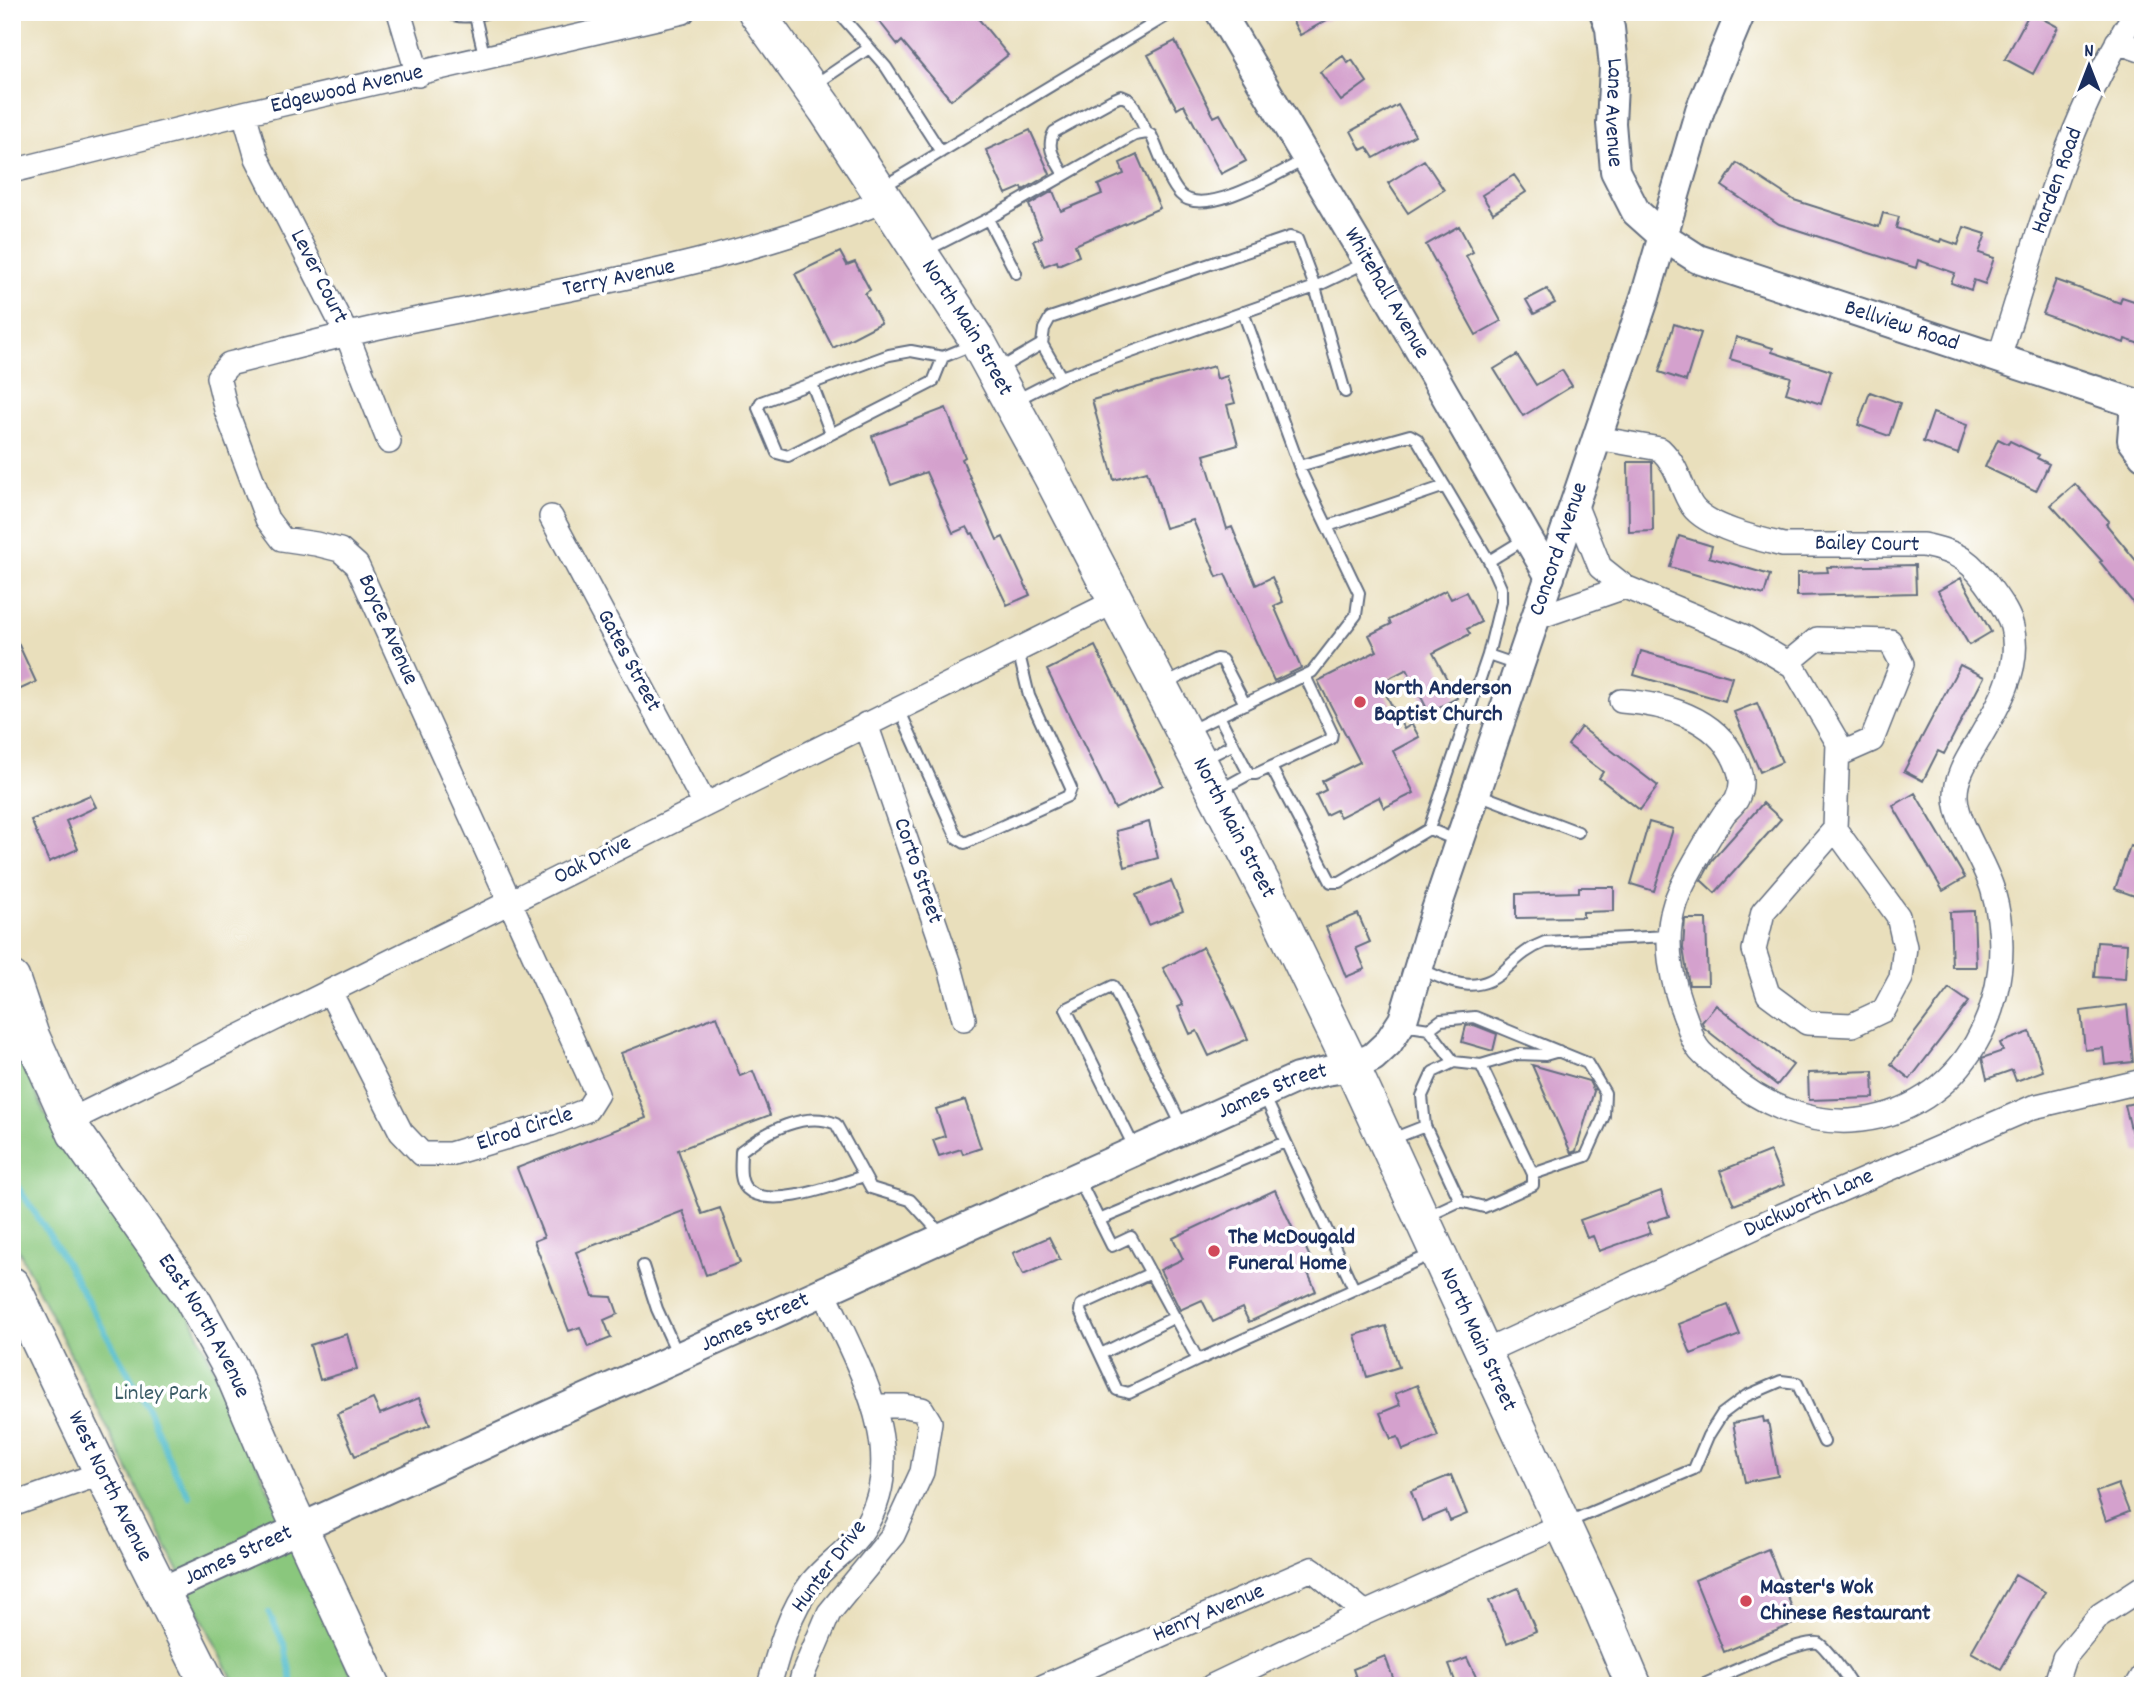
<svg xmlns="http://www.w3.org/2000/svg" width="2155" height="1698" viewBox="0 0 2155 1698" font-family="Dekko,sans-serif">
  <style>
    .green { fill: #8ac77d; stroke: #527b6e; stroke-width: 2 }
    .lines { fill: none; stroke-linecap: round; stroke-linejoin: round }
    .stream { stroke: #4fbbca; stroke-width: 6 }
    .building { fill: #d4a1cd }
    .service-casing { stroke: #636d7f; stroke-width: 14 }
    .minor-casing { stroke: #636d7f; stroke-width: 26 }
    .tertiary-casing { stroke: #636d7f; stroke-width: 32 }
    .primary-casing { stroke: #636d7f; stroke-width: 38 }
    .service { stroke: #fff; stroke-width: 10 }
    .minor { stroke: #fff; stroke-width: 23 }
    .tertiary { stroke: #fff; stroke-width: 28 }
    .primary { stroke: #fff; stroke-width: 35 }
    .poi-dot { fill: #d1495b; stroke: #fff; stroke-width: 2.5 }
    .labels { text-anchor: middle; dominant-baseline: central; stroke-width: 7; stroke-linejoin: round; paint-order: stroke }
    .street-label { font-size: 23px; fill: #1b2f5e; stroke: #fff }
    .poi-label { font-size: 23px; font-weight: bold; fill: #1b2f5e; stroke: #fff; text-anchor: start }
    .park-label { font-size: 23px; fill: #3c5d67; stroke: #fff }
  </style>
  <rect width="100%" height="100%" fill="#fff"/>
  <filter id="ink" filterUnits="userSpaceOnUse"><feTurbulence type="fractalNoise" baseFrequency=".0143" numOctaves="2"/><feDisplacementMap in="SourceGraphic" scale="14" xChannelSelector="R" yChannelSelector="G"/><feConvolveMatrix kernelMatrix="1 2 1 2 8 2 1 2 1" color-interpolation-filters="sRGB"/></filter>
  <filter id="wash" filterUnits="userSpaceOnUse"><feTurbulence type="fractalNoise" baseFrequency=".00686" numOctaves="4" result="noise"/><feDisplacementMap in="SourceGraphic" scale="28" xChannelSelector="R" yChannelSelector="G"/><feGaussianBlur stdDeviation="1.57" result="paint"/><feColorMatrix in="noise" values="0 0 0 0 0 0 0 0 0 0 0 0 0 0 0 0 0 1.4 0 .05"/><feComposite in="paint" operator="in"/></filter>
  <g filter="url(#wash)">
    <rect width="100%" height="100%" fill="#e9dfbc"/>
    <path class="green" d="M12 1031 44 1112 186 1306 357 1686H236L12 1237Z"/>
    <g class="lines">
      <path class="stream" d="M12 1178 56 1245 148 1408 173 1468 189 1496
        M269 1613 285 1646 293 1686"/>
    </g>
    <g id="blocks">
      <path class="building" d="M872 12H973L1008 55 951 100 902 41 898 45Z
        M1288 12H1341L1300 35Z
        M2030 12 2058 27 2033 74 2005 59Z
        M1175 41 1214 117 1220 114 1246 161 1221 174 1184 105 1177 109 1148 55Z
        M1343 56 1348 63 1352 60 1367 82 1341 101 1320 72Z
        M1398 105 1415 135 1374 158 1367 147 1361 150 1351 131Z
        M1030 130 1050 174 1023 190 1022 187 1006 194 986 150Z
        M1137 155 1160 208 1075 245 1079 256 1058 265 1057 261 1044 266 1033 241 1042 237 1029 205 1053 191 1061 211 1102 194 1098 185 1124 174 1120 163Z
        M1424 160 1444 190 1408 213 1388 183Z
        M1737 163 1794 200 1879 227 1883 213 1899 217 1896 228 1940 242 1941 239 1958 245 1964 227 1986 234 1979 253 1994 258 1985 284 1974 280 1971 290 1951 283 1955 273 1918 260 1916 268 1779 224 1722 186Z
        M1514 175 1526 192 1493 213 1482 195Z
        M1459 226 1473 252 1466 256 1501 321 1476 335 1426 245Z
        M840 252 847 265 855 262 870 290 865 293 881 323 833 348 795 274Z
        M2056 280 2120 303 2122 297 2143 304V345L2125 339 2124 343 2043 314Z
        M1547 289 1555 303 1534 314 1526 300Z
        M1674 324 1701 333 1686 381 1659 372Z
        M1736 337 1773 348 1772 352 1831 371 1821 404 1786 393 1791 377 1730 359Z
        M1517 355 1536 385 1562 370 1572 386 1523 416 1494 369Z
        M1214 366 1217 379 1227 376 1235 403 1227 405 1238 445 1204 455 1227 529 1232 527 1256 585 1272 577 1283 602 1274 606 1301 668 1274 681 1225 574 1217 577 1193 520 1165 528 1147 471 1114 480 1092 400Z
        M1870 392 1900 403 1889 436 1858 425Z
        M946 408 965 457 962 459 997 540 1003 537 1030 595 1007 605 973 533 971 534 967 527 953 533 926 472 891 485 872 436Z
        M1933 413 1967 425 1958 454 1923 442Z
        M1998 439 2008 444 2010 441 2039 455 2037 458 2049 464 2036 491 1985 467Z
        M1628 462H1652L1653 531 1629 532Z
        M2075 484 2109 521 2106 524 2143 569V615L2100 562 2102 561 2051 505Z
        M1679 536 1712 546 1709 557 1770 575 1764 595 1670 567Z
        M1915 565 1916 593 1797 596V573L1828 572 1827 567Z
        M1961 578 1991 632 1969 645 1938 591Z
        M1446 590 1451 599 1466 592 1481 622 1467 629 1470 634 1433 653 1457 698 1429 713 1407 669 1380 683 1404 729 1412 724 1419 737 1393 751 1414 793 1384 808 1379 797 1340 817 1336 810 1326 815 1316 795 1326 790 1322 781 1360 762 1318 681 1377 651 1369 635 1391 624 1389 620Z
        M12 630 36 682 12 693Z
        M1095 646 1163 785 1115 809 1047 670Z
        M1641 651 1732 677 1725 701 1634 675Z
        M1960 665 1984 677 1944 754 1938 751 1923 781 1904 771Z
        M1757 703 1782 762 1760 772 1734 712Z
        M1581 727 1658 786 1640 810 1599 778 1603 772 1568 745Z
        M1915 793 1965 878 1943 891 1893 806Z
        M90 795 96 807 66 821 78 849 49 862 31 820Z
        M1763 803 1781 819 1715 893 1701 880 1703 877 1713 859Z
        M1149 822 1158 858 1125 867 1116 831Z
        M1649 822 1673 829 1654 891 1631 884Z
        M2130 846 2143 850V899L2115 889Z
        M1171 881 1183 911 1149 925 1136 895Z
        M1579 887H1614V911L1583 912V917L1516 918V894L1579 892Z
        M1974 911 1976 967H1952L1950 912Z
        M1358 914 1370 942 1356 948 1365 969 1346 977 1326 927Z
        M1685 919H1706L1708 985H1689L1683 948Z
        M2097 942 2127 944 2125 979 2094 977Z
        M1203 947 1224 987 1248 1039 1209 1056 1197 1031 1190 1034 1178 1007 1183 1005 1163 968Z
        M1949 988 1969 1002 1910 1079 1891 1064Z
        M1716 1005 1793 1065 1777 1085 1704 1028 1702 1022Z
        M2127 1005 2133 1062 2105 1065 2103 1048 2085 1050 2081 1011Z
        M717 1016 740 1076 753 1071 770 1115 678 1150 702 1214 720 1208 740 1263 706 1275 683 1211 576 1252 593 1296 612 1297 618 1314 604 1320 611 1338 588 1347 580 1327 569 1331 534 1241 544 1237 517 1168 646 1118 621 1053Z
        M1474 1025 1497 1034 1493 1051 1462 1042 1466 1026Z
        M2030 1032 2043 1071 2016 1081 2012 1070 1987 1079 1982 1058 2003 1051 2000 1043Z
        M1532 1065 1589 1081 1594 1091 1576 1151 1571 1153Z
        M1873 1071 1874 1098 1809 1100 1808 1073Z
        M965 1100 981 1148 963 1154 961 1149 939 1156 933 1140 945 1136 936 1109Z
        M2143 1101V1152L2137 1153 2125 1105Z
        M1770 1151 1784 1185 1734 1205 1720 1171Z
        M1275 1190 1299 1242 1302 1240 1316 1270 1308 1273 1316 1291 1249 1322 1242 1308 1213 1322 1202 1300 1180 1310 1160 1270 1183 1259 1173 1238Z
        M1661 1191 1669 1216 1647 1223 1651 1233 1599 1251 1593 1236 1587 1238 1580 1220Z
        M1049 1237 1060 1259 1023 1275 1013 1253Z
        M1728 1305 1740 1335 1691 1354 1679 1324Z
        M1386 1326 1399 1367 1367 1377 1355 1335Z
        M347 1334 357 1369 320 1380 310 1345Z
        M1417 1385 1438 1436 1403 1450 1398 1437 1391 1439 1380 1413 1400 1405 1395 1394Z
        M419 1398 430 1425 355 1456 337 1414 373 1399 380 1414Z
        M1763 1417 1764 1422 1768 1421 1778 1476 1745 1482 1733 1423Z
        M1451 1475 1467 1514 1450 1521 1446 1511 1422 1521 1411 1491Z
        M2118 1484 2129 1512 2106 1521 2096 1492Z
        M1768 1549 1798 1622 1724 1652 1695 1580Z
        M2015 1575 2045 1592 2001 1669 1971 1652Z
        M1518 1588 1536 1631 1507 1643 1489 1601Z
        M1385 1656 1396 1686H1359L1353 1669Z
        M1467 1658 1477 1679 1457 1686 1449 1665Z"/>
    </g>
  </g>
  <g filter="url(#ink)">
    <use href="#blocks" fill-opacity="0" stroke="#636d7f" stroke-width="2"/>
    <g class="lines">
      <g class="service-casing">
        <path id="service" d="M448 12C459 20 476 16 488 12
          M502 12 512 15 537 12
          M838 12 886 67 941 152
          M475 16 485 59
          M813 86 869 48
          M1064 175C1056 160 1045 148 1054 132L1112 100 1121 96 1128 99 1134 106 1147 133
          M881 188 1173 12
          M988 219 1016 273
          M925 251 988 219 1135 135 1147 133 1151 135C1159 151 1168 182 1180 194 1204 220 1280 172 1306 159
          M1243 312 1302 474 1359 593 1356 615 1312 672 1219 716 1249 774H1256L1331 739 1332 733 1305 676
          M1042 344 1061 377
          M943 357 933 382 788 456 777 453 758 408 761 402 889 355 911 351 943 357 972 345
          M999 369 1042 344 1044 329 1050 318 1290 237 1297 239 1315 287 1061 377 1014 401
          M812 384 831 434
          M1345 392 1315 287 1365 263
          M1299 466 1410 435 1417 439 1489 561
          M1328 526 1445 486
          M1488 655 1501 602V588L1489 561 1525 539
          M1165 684 1216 659 1222 660 1245 704
          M899 709 957 838 965 843 1068 796 1071 788 1029 696 1018 650
          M1187 732 1219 716
          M1204 759 1232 745
          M1271 767 1331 882H1340L1429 829 1458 841
          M1218 791 1249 774
          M1478 794 1578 832
          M1429 829 1488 655 1520 666
          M1421 969C1453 984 1480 996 1508 967 1520 956 1529 948 1545 942L1669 936
          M1403 1025 1429 1029 1454 1062
          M1429 1029 1441 1020 1475 1017 1587 1063 1605 1093 1604 1116 1586 1156 1533 1174
          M1481 1065 1518 1054 1545 1055 1559 1051
          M1264 1095 1354 1289
          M1392 1139 1425 1126
          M1136 1151 1066 1009 1113 986 1183 1128
          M864 1176C838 1184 770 1211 747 1189 738 1180 741 1163 741 1151 765 1132 806 1110 836 1124L871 1188 910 1200 943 1236
          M1079 1180 1112 1246 1131 1237 1198 1360 1434 1253
          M1426 1217 1460 1201 1484 1207 1533 1185V1174L1481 1065 1454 1062 1433 1072 1422 1096 1425 1126 1460 1201
          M1099 1220 1285 1142
          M643 1266 657 1309 678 1355
          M1151 1273 1081 1305 1080 1311 1117 1390 1129 1393 1198 1360
          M1101 1354 1175 1317
          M1568 1522 1694 1469 1708 1436 1722 1414 1746 1396 1781 1381 1797 1383 1824 1442
          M1700 1686C1721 1677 1800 1639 1818 1643 1824 1645 1849 1679 1852 1686"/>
      </g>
      <g class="minor-casing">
        <path id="minor" d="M399 12 418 75
          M2117 42 2143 51
          M244 113 257 158 347 335 389 442
          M12 171 244 113 683 12
          M1999 358C2037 240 2067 117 2136 12
          M1597 438 1660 449C1680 468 1679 486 1692 506 1707 527 1758 539 1783 545H1923C1959 552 1972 561 1993 592 2000 602 2009 614 2012 627 2023 669 1995 712 1975 746 1966 761 1955 779 1956 797 1957 825 1985 862 1993 891 2023 995 1966 1114 1850 1121 1805 1123 1761 1104 1727 1074 1718 1066 1703 1057 1697 1047 1692 1040 1690 1030 1687 1022 1672 984 1662 943 1675 903 1683 880 1710 835 1724 814 1728 809 1735 804 1737 799 1744 785 1741 773 1735 760 1716 717 1664 704 1621 701
          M1575 504 1600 567 1625 587 1743 636 1793 666 1838 743 1835 829
          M551 517 705 805
          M1536 618 1625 587
          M1788 663 1817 639 1890 641 1902 664 1872 740 1838 755
          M866 724 950 967 964 1019
          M1835 829 1898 916 1905 947 1901 978 1884 1010 1852 1025 1807 1023 1768 994 1754 950 1763 912Z
          M330 992 401 1132 422 1154H450L551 1124 587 1110 597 1094 357 565 340 550 316 544 282 539 267 519 226 410 218 377 229 364C281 351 332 337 384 326 553 290 725 268 885 200
          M69 1121 1116 601
          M1484 1352 1771 1220 2033 1107 2143 1081
          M12 1505 102 1473
          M769 1686C779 1650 789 1612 812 1582 827 1563 851 1549 864 1528 913 1452 855 1362 824 1291
          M800 1686 803 1674 829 1613 893 1535 922 1472 930 1422 922 1409 905 1406H875
          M1044 1686 1312 1569 1365 1613
          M1212 1686 1365 1613 1562 1525
          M2055 1686 2064 1658 2100 1615 2143 1587
          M2137 1686 2143 1676"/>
      </g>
      <g class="tertiary-casing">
        <g id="tertiary">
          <path id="s1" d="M1220 12 1394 306 1550 577"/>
          <path id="s2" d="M1604 12 1610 28 1614 67 1611 123 1615 171 1636 212 1664 237 1698 259 2143 406"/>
          <path d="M2135 403 2132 440 2143 455"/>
          <path id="s3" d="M162 1591C539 1417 920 1251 1297 1078L1326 1071 1352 1067 1373 1057 1388 1043 1403 1020 1435 913 1645 297 1700 110 1741 12"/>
        </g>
      </g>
      <g class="primary-casing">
        <g id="primary">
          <path id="s4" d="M756 12 826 110 975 337 1051 476 1273 904 1352 1067 1599 1603 1634 1686"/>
          <path id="s5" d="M12 979 31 1035 75 1133 191 1297 231 1369 281 1487 373 1686"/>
          <path id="s6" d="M12 1285 102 1473 209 1686"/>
        </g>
      </g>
      <use href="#service" class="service"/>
      <use href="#minor" class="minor"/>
      <use href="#tertiary" class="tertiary"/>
      <use href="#primary" class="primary"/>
    </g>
  </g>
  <g class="poi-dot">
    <circle cx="1360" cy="702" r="7"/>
    <circle cx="1214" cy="1251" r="7"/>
    <circle cx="1746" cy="1601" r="7"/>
  </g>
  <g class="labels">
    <g class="street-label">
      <text transform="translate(347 90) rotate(-13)">Edgewood Avenue</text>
      <text stroke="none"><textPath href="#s2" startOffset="102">Lane Avenue</textPath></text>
      <text transform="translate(2058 181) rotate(-70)">Harden Road</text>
      <text transform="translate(318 277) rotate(63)">Lever Court</text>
      <text transform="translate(619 279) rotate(-12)">Terry Avenue</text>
      <text stroke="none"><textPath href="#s1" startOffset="327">Whitehall Avenue</textPath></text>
      <text stroke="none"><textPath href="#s2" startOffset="499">Bellview Road</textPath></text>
      <text stroke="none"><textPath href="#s4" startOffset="380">North Main Street</textPath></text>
      <text transform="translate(1867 545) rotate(1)">Bailey Court</text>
      <text stroke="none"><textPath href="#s3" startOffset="1869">Concord Avenue</textPath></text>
      <text transform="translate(387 630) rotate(66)">Boyce Avenue</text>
      <text transform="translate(628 661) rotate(62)">Gates Street</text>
      <text stroke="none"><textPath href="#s4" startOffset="947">North Main Street</textPath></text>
      <text transform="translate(593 861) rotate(-27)">Oak Drive</text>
      <text transform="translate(917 871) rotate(71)">Corto Street</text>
      <text stroke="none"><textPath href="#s3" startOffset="1218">James Street</textPath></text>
      <text transform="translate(525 1130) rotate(-18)">Elrod Circle</text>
      <text transform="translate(1809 1204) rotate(-24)">Duckworth Lane</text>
      <text stroke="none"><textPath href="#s3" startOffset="651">James Street</textPath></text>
      <text stroke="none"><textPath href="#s5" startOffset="399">East North Avenue</textPath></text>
      <text stroke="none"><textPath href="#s4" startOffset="1514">North Main Street</textPath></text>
      <text stroke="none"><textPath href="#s6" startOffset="224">West North Avenue</textPath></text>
      <text stroke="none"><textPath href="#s3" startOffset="84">James Street</textPath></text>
      <text transform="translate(830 1567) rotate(-53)">Hunter Drive</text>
      <text transform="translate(1209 1614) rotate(-23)">Henry Avenue</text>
    </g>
    <g class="poi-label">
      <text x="1374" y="689">North Anderson<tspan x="1374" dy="26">Baptist Church</tspan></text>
      <text x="1228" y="1238">The McDougald<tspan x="1228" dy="26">Funeral Home</tspan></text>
      <text x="1760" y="1588">Master's Wok<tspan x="1760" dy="26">Chinese Restaurant</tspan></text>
    </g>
    <g class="park-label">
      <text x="161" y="1394">Linley Park</text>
    </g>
  </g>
  <rect width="2155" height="1698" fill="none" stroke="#fff" stroke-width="42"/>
  <g transform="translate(2089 66)" stroke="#ffffff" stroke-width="5" paint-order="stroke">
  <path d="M0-5L12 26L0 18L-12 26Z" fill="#1b2f5e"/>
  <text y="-10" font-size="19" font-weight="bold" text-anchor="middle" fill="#1b2f5e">N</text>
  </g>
</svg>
